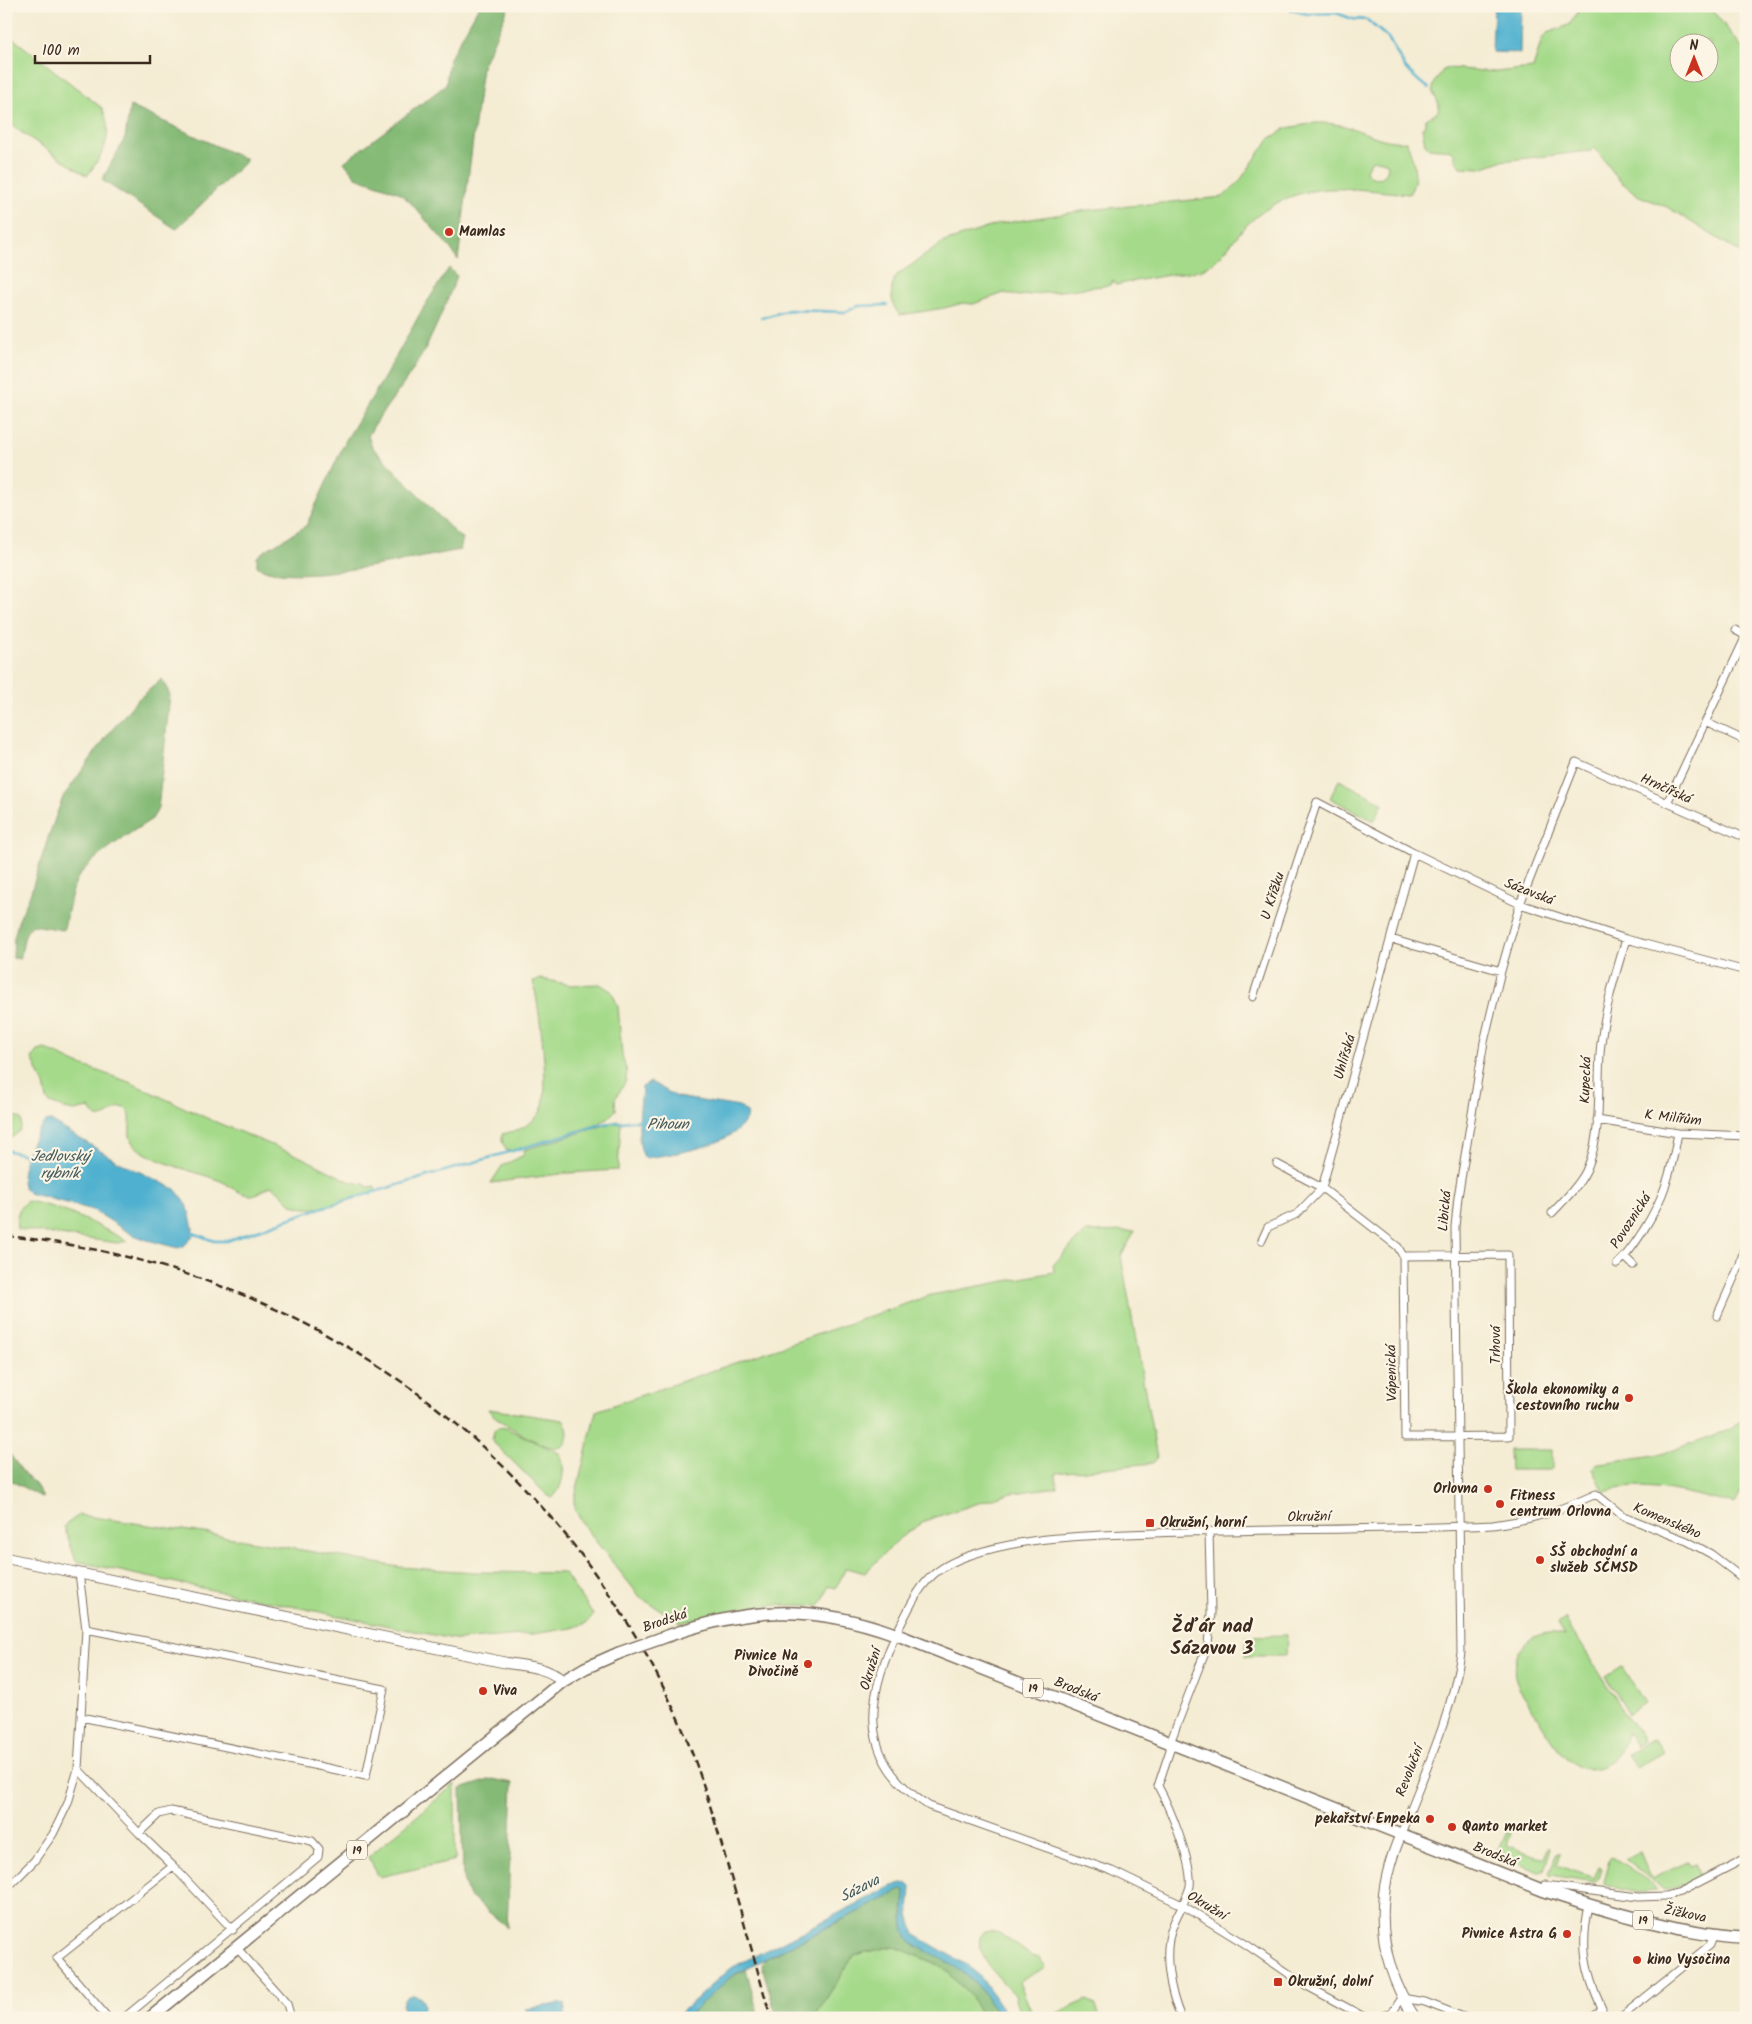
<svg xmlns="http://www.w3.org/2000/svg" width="1752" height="2024" viewBox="0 0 1752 2024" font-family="Kalam,sans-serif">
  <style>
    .green { fill: #a5da8a; stroke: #708254; fill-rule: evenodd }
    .forest { fill: #84ba76; stroke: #60724a }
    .water { fill: #50b1cf; stroke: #466e76 }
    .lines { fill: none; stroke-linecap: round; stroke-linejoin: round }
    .stream { stroke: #50b1cf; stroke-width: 2.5 }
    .street-casing { stroke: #7c6e5d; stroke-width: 9 }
    .secondary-casing { stroke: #7c6e5d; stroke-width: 12 }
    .primary-casing { stroke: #7c6e5d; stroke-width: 14 }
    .street { stroke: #fff; stroke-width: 7 }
    .secondary { stroke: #fff; stroke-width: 10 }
    .primary { stroke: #fff; stroke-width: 11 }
    .rail { stroke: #3b2a1e; stroke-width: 2.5; stroke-dasharray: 8 4; stroke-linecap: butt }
    .primary-bridge-casing { stroke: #7c6e5d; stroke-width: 14; stroke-linecap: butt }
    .primary-bridge { stroke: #fff; stroke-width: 11 }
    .poi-dot { fill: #c8321e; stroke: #fcf5e5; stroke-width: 2 }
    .labels { text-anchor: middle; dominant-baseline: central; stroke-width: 4.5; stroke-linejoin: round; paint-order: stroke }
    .shield { fill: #fcf5e5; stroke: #75675a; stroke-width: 1 }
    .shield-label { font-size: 12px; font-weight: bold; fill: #3b2a1e }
    .poi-label { font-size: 14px; font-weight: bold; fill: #3b2a1e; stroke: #fcf5e5; text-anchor: start }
    .street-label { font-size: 14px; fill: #3b2a1e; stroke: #fcf5e5 }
    .water-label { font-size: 15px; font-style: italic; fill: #42595c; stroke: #fcf5e5 }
    .district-label { font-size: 19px; font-weight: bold; fill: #3b2a1e; stroke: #fcf5e5 }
  </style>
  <rect width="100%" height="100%" fill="#fcf5e5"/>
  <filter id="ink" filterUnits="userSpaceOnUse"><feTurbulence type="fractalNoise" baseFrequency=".02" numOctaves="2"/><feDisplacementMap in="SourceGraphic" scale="10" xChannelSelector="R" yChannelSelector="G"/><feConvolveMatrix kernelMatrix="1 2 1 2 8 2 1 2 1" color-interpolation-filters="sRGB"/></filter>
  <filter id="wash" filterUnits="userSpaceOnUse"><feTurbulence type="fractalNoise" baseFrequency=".0096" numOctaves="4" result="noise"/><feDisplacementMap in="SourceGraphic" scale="20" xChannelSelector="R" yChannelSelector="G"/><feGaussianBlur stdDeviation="1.12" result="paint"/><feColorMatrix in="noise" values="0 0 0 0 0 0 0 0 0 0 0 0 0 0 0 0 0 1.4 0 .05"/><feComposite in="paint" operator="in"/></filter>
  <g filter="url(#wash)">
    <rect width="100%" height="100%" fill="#f4ecd3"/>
    <path class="green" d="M1582 6H1709L1746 52V256L1667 207 1639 196 1620 181 1594 147 1590 151 1501 161 1481 168 1461 167 1455 160V154C1446 147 1439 150 1429 148L1425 144 1422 128 1425 124V120C1428 117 1433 116 1435 114 1446 104 1431 98 1433 88 1434 82 1440 74 1443 70L1449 68 1495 72 1533 68 1542 39 1547 33 1569 25ZM1680 42H1710V72H1680Z
      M6 33 102 108C115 135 103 154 87 176L6 122Z
      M1315 123C1321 123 1328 123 1334 124 1359 127 1380 144 1406 141 1413 157 1420 178 1409 194 1349 189 1300 177 1250 222 1234 236 1225 257 1206 267 1199 272 1188 272 1180 273 1159 277 1137 280 1116 285L1113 280 1110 285 1019 296 1004 293 973 304 963 303 944 308 900 315C890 305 889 286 897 275L944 242 999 224 1088 210 1223 197 1239 182 1269 139 1287 128ZM1376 160 1386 162 1388 167 1386 174C1379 180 1369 179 1366 170L1371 161Z
      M1339 780 1383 803 1374 821 1330 798Z
      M542 979 571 985 600 984 611 991 614 997 618 1006 622 1055 627 1072 626 1081 615 1099 616 1110 608 1118 596 1125 511 1151 506 1150 502 1141V1134C517 1131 533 1125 541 1111 551 1093 539 1004 533 981Z
      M45 1049 78 1064 129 1082 211 1120 303 1158 351 1182 365 1184 367 1187 375 1186V1191C355 1199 310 1216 292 1204 284 1199 280 1190 271 1186 265 1189 258 1195 250 1195 240 1194 231 1187 223 1182 200 1172 146 1162 132 1142 126 1133 135 1115 126 1109 117 1102 111 1119 96 1117L89 1108 74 1111 65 1109 50 1103 47 1099 44 1085 32 1058 38 1051Z
      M6 1112 21 1119C24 1130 16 1136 6 1140Z
      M618 1121 621 1122 618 1170 567 1173 491 1183 502 1166 524 1155V1150Z
      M27 1201C63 1207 95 1224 127 1241L117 1243 17 1229C16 1218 17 1208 27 1201Z
      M1135 1231 1121 1256 1157 1458 1153 1463 1056 1473 1057 1487 1006 1494 927 1520 901 1537 865 1573 846 1568 836 1588 828 1586 823 1600 819 1606C766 1603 733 1607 682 1623L641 1598 586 1529 575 1510 574 1501 596 1411 931 1295 1054 1272 1053 1265 1085 1232Z
      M488 1409 563 1420C567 1425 569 1431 567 1438 567 1444 562 1448 556 1448 543 1448 495 1421 488 1409Z
      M1746 1416V1483L1735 1504C1692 1495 1647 1479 1604 1492L1593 1468 1596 1464 1600 1463 1662 1454 1731 1429Z
      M498 1427 506 1428 559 1453C567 1464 563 1490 552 1498L547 1495 492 1441 494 1431Z
      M1509 1450H1552V1470H1510Z
      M79 1515 210 1534 399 1567 474 1572 564 1573 592 1613 593 1616 587 1623 572 1628 533 1634 458 1640 138 1575 76 1561 64 1526Z
      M1565 1619 1643 1741 1636 1746 1627 1732C1625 1746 1619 1758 1607 1764 1575 1781 1559 1750 1544 1728 1536 1715 1528 1701 1519 1688 1503 1657 1531 1624 1565 1635L1558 1624Z
      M1287 1635 1286 1656H1245L1247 1636Z
      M1622 1667 1645 1703 1629 1713 1606 1677Z
      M1654 1738 1663 1752 1637 1767 1628 1753Z
      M455 1784V1860L379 1877 368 1857Z
      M1507 1832 1511 1833 1507 1845 1544 1859 1549 1847 1551 1849 1544 1871 1539 1872 1500 1857 1497 1851Z
      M1640 1852 1651 1878 1689 1861 1691 1865 1695 1863 1699 1875 1689 1882 1664 1890 1626 1860V1859Z
      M1558 1853H1561L1557 1865 1594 1878 1599 1866 1602 1868 1599 1878 1594 1882 1550 1875 1549 1873Z
      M1611 1856 1648 1881 1657 1890 1636 1892 1605 1884 1604 1881Z
      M991 1931 999 1933 1032 1956 1039 1958 1046 1967 1019 1982 1034 2018H1023L1016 1999 1017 1997C1004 1983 975 1957 980 1937L984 1932Z
      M894 1946 943 1967 970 1996 982 2018H814L854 1955Z
      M1087 2000 1096 2005 1100 2018H1047Z"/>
    <path class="forest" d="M479 6H509L482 67 458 260 451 249 410 202 398 192 356 177 344 162 446 85 449 60Z
      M130 106 247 160 176 229 102 180 125 138Z
      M449 268 457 276C443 310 430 345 409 376 395 397 380 413 368 436L372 447 377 452 458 536 463 538 460 550C421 557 286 588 257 566V557L264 551 306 526 346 440 384 378 422 310Z
      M162 679 170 695 158 809 152 819C132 832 86 860 76 881 69 897 69 914 63 930L33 925C22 932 24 947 20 959L13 958 14 938 18 922 31 892 49 835 63 797 107 736 136 701Z
      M6 1449 25 1475 36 1485 43 1498 6 1478Z
      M492 1779 513 1783 507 1927 468 1895 463 1878 461 1789Z
      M903 1889 905 1890C904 1906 899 1929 911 1943 950 1963 979 1975 998 2018H982L970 1996 943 1967 894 1946 854 1955 814 2018H777L762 1966 764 1960Z
      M746 1969 759 2018H685L726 1980Z"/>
    <path class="water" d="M1494 6H1521L1520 53 1492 52Z
      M651 1082 677 1097 740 1107 748 1114C740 1146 673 1154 645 1158 634 1144 641 1104 642 1087Z
      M51 1121 117 1161 175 1189 187 1204 193 1228 192 1237 184 1246 178 1248 147 1240 131 1234 93 1210 29 1193C28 1191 25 1190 24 1188 16 1174 34 1130 46 1122Z
      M902 1883 908 1884 911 1887 909 1914 915 1935 965 1964 980 1976 1003 2010 1006 2018H998C979 1974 950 1964 911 1943 899 1929 905 1907 905 1890L903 1889 733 1975 685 2018H675L729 1969 892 1886Z
      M402 2006a11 11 0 1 1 22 0a11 11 0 1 1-22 0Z
      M564 2003 566 2018H527L526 2009Z"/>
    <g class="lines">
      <path class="stream" d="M1289 6 1291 10 1307 14 1336 13 1353 19 1367 20 1388 38 1406 69 1420 82 1429 88
        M761 318 789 310 846 312 858 306 887 305
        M6 1150 29 1156
        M191 1232 214 1241H227L314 1210 603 1124 640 1120"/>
    </g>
  </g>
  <g filter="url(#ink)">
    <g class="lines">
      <g class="street-casing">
        <path id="street" d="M1735 630 1746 636
          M1705 722 1746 741
          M1667 803 1746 636
          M1391 939 1501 971
          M1253 997 1317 802 1414 853 1520 904 1626 939 1746 971
          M1597 1120 1678 1133 1746 1136
          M1277 1164 1322 1188 1398 1247 1403 1256
          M1552 1213C1564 1200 1578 1187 1586 1171 1604 1132 1596 1085 1601 1043 1605 1007 1616 973 1626 939
          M1262 1240 1268 1227 1297 1214 1322 1188 1414 853
          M1508 1255 1509 1436 1405 1437 1403 1256Z
          M1625 1257 1633 1265
          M1617 1264C1628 1255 1635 1243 1643 1231 1665 1196 1671 1173 1678 1133
          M1717 1316 1740 1264 1746 1241
          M81 1717 366 1776 384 1689 86 1629
          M78 1769 139 1833 173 1866 233 1930
          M1401 1834C1423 1775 1452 1716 1461 1653L1455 1227 1458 1197 1484 1042 1501 971 1520 904 1576 762 1746 838
          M6 1889 34 1861 53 1834 68 1803 78 1769 86 1629 79 1573
          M1542 1890 1545 1885 1638 1897 1666 1896 1680 1892 1746 1858
          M1589 1906C1580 1947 1585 1972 1602 2009L1594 2017 1590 2018
          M237 1948 287 2004 291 2018
          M108 2018 57 1958 173 1866
          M124 2018 318 1857 319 1849 312 1841 171 1811 159 1814 139 1833
          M1181 2018C1170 1992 1162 1952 1173 1925 1178 1912 1187 1899 1190 1886 1193 1864 1169 1806 1158 1786L1170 1750V1743L1208 1644 1211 1613 1209 1531
          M1366 2018 1307 1986 1247 1945 1182 1905 1112 1871 929 1806C853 1759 867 1691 902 1622 920 1586 930 1568 971 1555 1025 1536 1097 1535 1154 1533 1267 1529 1380 1530 1493 1525 1532 1520 1561 1510 1596 1494L1623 1516 1687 1541 1711 1554 1741 1577 1746 1584
          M1376 2018 1392 2013 1402 1998 1425 2002 1466 2018
          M1620 2018 1710 1945 1713 1935"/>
      </g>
      <g class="secondary-casing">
        <path id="secondary" d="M6 1558 507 1663C527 1666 547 1667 563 1681
          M1401 1834C1373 1898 1377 1960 1415 2018"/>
      </g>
      <g class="primary-casing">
        <path id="primary" d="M659 1639C744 1607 809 1603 895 1634L1542 1890C1586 1905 1631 1918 1677 1928 1700 1932 1722 1937 1746 1937
          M150 2018 563 1681 585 1668 619 1653"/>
      </g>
      <use href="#street" class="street"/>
      <use href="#secondary" class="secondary"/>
      <use href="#primary" class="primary"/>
      <path class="rail" d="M6 1236C305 1266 559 1448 680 1723 702 1774 717 1828 732 1881 745 1926 758 1972 771 2018"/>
      <g class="primary-bridge-casing">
        <path id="primary-bridge" d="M619 1653 659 1639"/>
      </g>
      <use href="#primary-bridge" class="primary-bridge"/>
    </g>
  </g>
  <g class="poi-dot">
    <circle cx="449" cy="232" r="5"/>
    <circle cx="1629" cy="1398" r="5"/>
    <circle cx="1488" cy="1489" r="5"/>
    <circle cx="1500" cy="1504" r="5"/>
    <rect x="1145" y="1518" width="10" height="10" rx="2.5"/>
    <circle cx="1540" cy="1560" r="5"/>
    <circle cx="808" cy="1664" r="5"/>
    <circle cx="483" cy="1691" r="5"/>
    <circle cx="1430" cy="1819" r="5"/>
    <circle cx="1452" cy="1827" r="5"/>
    <circle cx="1567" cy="1934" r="5"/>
    <circle cx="1637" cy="1960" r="5"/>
    <rect x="1273" y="1977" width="10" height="10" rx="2.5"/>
  </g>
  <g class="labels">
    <g class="shield">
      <rect x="1023" y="1678.5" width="20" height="19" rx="4"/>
      <rect x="347" y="1840.5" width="20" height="19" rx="4"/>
      <rect x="1633" y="1910.5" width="20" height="19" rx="4"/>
    </g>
    <g class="shield-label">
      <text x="1033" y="1688">19</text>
      <text x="357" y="1850">19</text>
      <text x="1643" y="1920">19</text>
    </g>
    <g class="poi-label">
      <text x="459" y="232">Mamlas</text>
      <text x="1619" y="1390" text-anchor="end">Škola ekonomiky a<tspan x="1619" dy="16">cestovního ruchu</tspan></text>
      <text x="1478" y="1489" text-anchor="end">Orlovna</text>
      <text x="1510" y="1496">Fitness<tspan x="1510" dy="16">centrum Orlovna</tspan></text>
      <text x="1160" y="1523">Okružní, horní</text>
      <text x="1550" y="1552">SŠ obchodní a<tspan x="1550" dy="16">služeb SČMSD</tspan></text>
      <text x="798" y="1656" text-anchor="end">Pivnice Na<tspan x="798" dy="16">Divočině</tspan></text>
      <text x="493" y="1691">Viva</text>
      <text x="1420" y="1819" text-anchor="end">pekařství Enpeka</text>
      <text x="1462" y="1827">Qanto market</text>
      <text x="1557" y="1934" text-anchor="end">Pivnice Astra G</text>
      <text x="1647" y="1960">kino Vysočina</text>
      <text x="1288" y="1982">Okružní, dolní</text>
    </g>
    <g class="street-label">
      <text transform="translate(1666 789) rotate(24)">Hrnčířská</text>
      <text transform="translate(1529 892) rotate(21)">Sázavská</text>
      <text transform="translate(1273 896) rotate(-72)">U Křížku</text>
      <text transform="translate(1345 1057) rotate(-74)">Uhlířská</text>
      <text transform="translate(1586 1080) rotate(-88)">Kupecká</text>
      <text transform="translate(1673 1118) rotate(7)">K Milířům</text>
      <text transform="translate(1445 1211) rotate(-85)">Libická</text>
      <text transform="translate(1631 1221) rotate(-57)">Povoznická</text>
      <text transform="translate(1496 1345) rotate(-90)">Trhová</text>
      <text transform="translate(1392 1373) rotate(-91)">Vápenická</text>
      <text transform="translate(1309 1517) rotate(-1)">Okružní</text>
      <text transform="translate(1667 1521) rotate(23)">Komenského</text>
      <text transform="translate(665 1621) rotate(-19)">Brodská</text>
      <text transform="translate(871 1669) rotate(-73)">Okružní</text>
      <text transform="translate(1076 1690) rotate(22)">Brodská</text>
      <text transform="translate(1410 1771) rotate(-69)">Revoluční</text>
      <text transform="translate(1495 1855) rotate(22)">Brodská</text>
      <text transform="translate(1207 1906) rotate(31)">Okružní</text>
      <text transform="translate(1685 1914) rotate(12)">Žižkova</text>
    </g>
    <g class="water-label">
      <text x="668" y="1125">Pihoun</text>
      <text x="60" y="1157">Jedlovský<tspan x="60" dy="17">rybník</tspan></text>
      <text transform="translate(860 1889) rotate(-27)">Sázava</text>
    </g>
    <g class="district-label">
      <text x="1212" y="1627">Žďár nad<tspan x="1212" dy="22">Sázavou 3</tspan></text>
    </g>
  </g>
  <rect width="1752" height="2024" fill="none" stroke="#fcf5e5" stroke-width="25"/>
  <g transform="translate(1694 58)"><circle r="24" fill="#fcf5e5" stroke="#afa495"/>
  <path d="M0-4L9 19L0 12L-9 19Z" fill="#c8321e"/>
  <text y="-8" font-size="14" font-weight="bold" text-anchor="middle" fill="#3b2a1e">N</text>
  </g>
  <path d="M35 55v8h115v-8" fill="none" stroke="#3b2a1e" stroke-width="2.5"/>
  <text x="42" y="55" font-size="15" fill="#3b2a1e" stroke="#fcf5e5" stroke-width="4" paint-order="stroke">100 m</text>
</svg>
